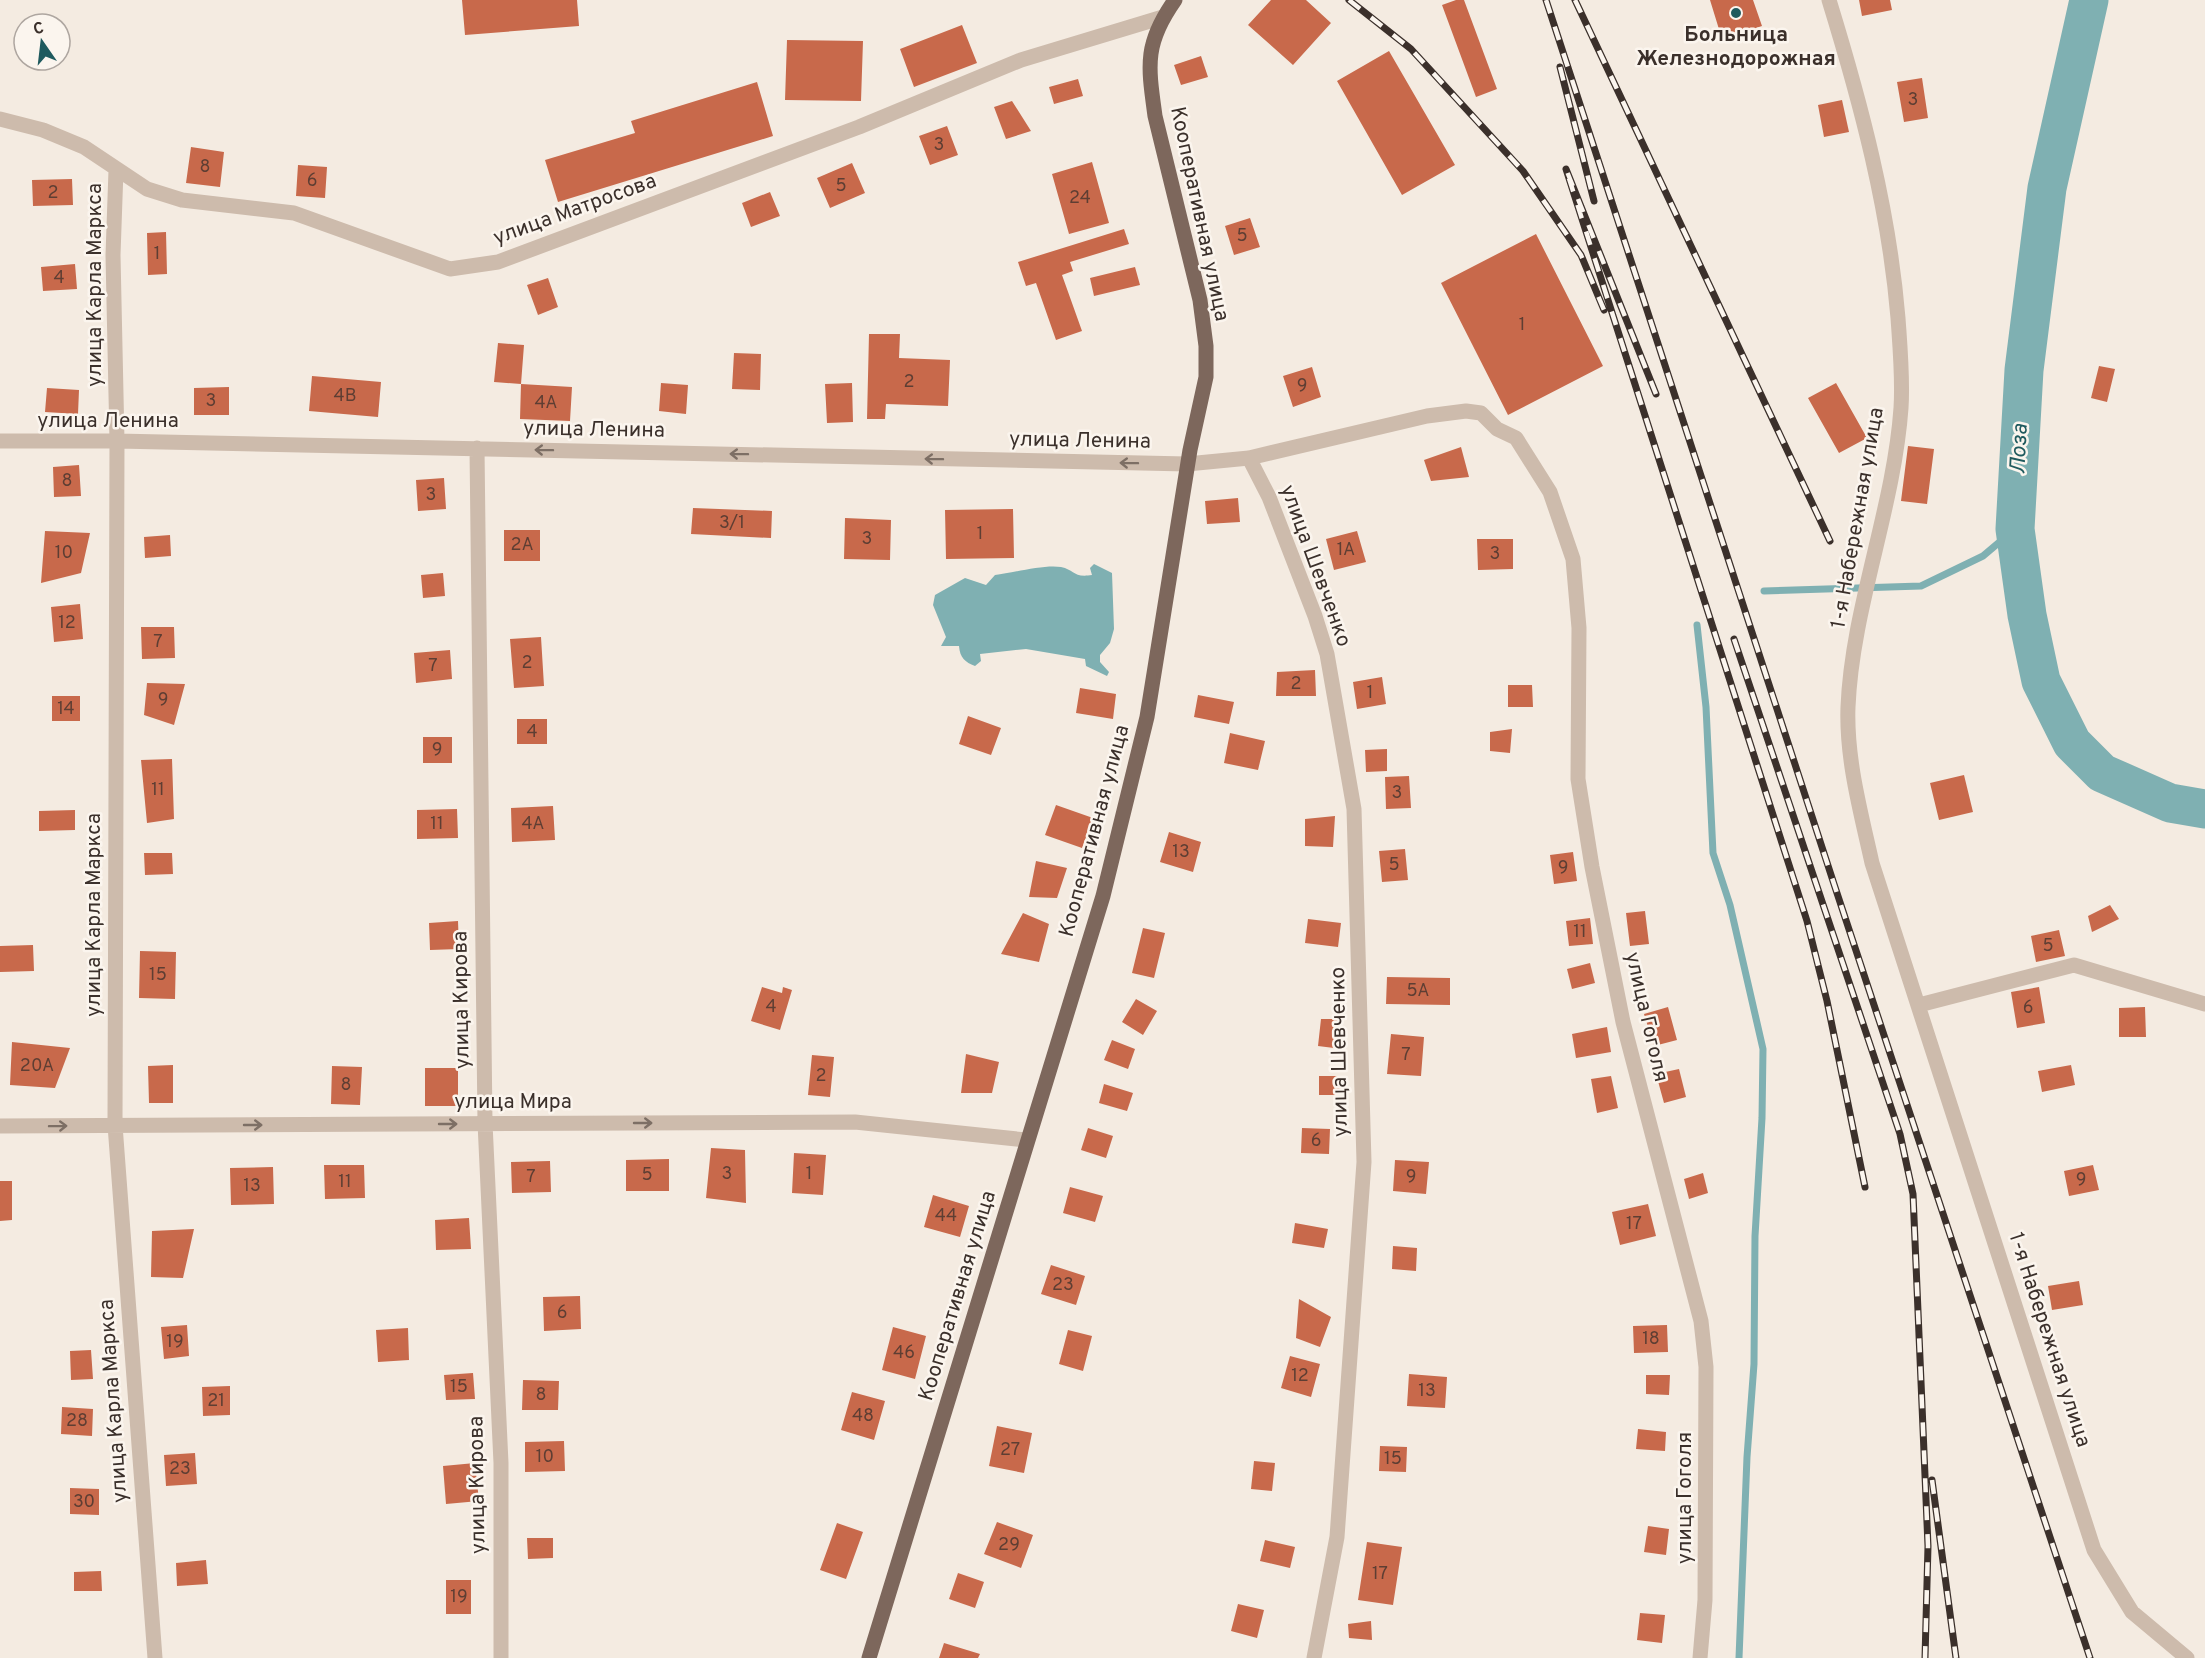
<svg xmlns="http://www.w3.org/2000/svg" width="2205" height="1658" viewBox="0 0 2205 1658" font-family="Overpass,sans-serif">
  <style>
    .water { fill: #7fb0b2 }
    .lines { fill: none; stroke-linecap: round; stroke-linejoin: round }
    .stream { stroke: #7fb0b2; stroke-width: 7 }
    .river { stroke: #7fb0b2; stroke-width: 39 }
    .building { fill: #c8694b }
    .minor { stroke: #cdbbac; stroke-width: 15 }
    .major { stroke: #7d675c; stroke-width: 15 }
    .rail-casing { stroke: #3b302b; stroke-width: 7 }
    .rail { stroke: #fbf5ee; stroke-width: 4.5; stroke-dasharray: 14; stroke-linecap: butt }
    .oneway { stroke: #7d6f65 }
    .poi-dot { fill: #1f5a5e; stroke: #fbf5ee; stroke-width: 2 }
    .labels { text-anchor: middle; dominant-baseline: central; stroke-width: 5; stroke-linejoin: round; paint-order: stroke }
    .number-label { font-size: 18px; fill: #5e3e33 }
    .poi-label { font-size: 21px; font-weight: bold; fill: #3b302b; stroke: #fbf5ee }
    .street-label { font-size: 21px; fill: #3b302b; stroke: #fbf5ee }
    .water-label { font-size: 22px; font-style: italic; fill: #1f5a5e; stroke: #fbf5ee }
  </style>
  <rect width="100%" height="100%" fill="#f4ebe1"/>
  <path class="water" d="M1094 564 1112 573 1114 629 1110 643 1100 655V662L1109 672 1107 676 1086 666 1085 659 1026 649 980 654 981 661 975 666C965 662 960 658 959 646H941L946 637 933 605 935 595 965 578 986 585 995 575C1012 573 1045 564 1061 567 1075 570 1073 578 1092 575L1090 568Z"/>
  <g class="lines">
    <path class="stream" d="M1764 591 1921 586 1983 556 2015 529
      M1697 625 1706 707 1713 853 1730 905 1763 1049 1762 1118 1755 1236 1754 1364 1747 1457 1739 1658"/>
    <path class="river" d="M2089 0 2047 188 2024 370 2015 529 2027 615 2041 681 2072 743 2102 773 2170 803 2205 809"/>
  </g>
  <path class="building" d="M462 0H577L579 26 465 35Z
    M1271 0H1306L1331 23 1293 65 1248 25Z
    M1456 0H1464L1497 89 1476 97 1442 5Z
    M1710 0H1753L1762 26 1722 39Z
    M1859 0H1890L1892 10 1862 16Z
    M962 25 977 63 914 87 900 49Z
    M787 40 863 41 861 101 785 100Z
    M1389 51 1455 165 1402 195 1337 81Z
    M1201 56 1208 77 1181 85 1174 65Z
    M1922 78 1928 118 1904 122 1897 82Z
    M1078 79 1083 96 1054 104 1049 87Z
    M757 82 773 136 558 202 545 160 635 133 631 121Z
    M1842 100 1849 132 1824 137 1818 105Z
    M1012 101 1031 131 1006 139 994 107Z
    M947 126 958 155 930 165 919 136Z
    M191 147 224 152 220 187 186 183Z
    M1092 162 1109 223 1069 234 1052 174Z
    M852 163 865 193 830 208 817 178Z
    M298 165 327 167 325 198 296 196Z
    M72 179 73 205 33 206 32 180Z
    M770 192 780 216 751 227 742 203Z
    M1250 218 1260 247 1234 255 1225 226Z
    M1124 229 1129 244 1070 262 1073 271 1062 275 1082 331 1056 340 1036 283 1026 286 1018 262Z
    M166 232 167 274 148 275 147 233Z
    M1536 234 1603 366 1508 415 1441 283Z
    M75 264 77 289 43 291 41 267Z
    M1135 267 1140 285 1094 296 1090 278Z
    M548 278 558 307 538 315 527 285Z
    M869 334H900L899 358 950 360 948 406 886 404 885 419H867Z
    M498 343 524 345 521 384 494 382Z
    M734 353 761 354 760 390 732 389Z
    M2099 366 2115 369 2107 402 2091 398Z
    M1312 367 1321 397 1293 407 1283 376Z
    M312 376 381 382 378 417 309 411Z
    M661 383 688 385 686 414 659 411Z
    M852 383 853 422 827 423 825 384Z
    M1836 383 1867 438 1839 453 1808 398Z
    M521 384 572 387 570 421 520 419Z
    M229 387V415H194V388Z
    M47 388 79 390 78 414 45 412Z
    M1908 446 1934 449 1927 504 1901 501Z
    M1461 447 1469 477 1431 481 1424 460Z
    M79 465 81 496 54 497 53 467Z
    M444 478 446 509 418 511 416 480Z
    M1238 498 1240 522 1207 524 1205 501Z
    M693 508 772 511 771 538 691 534Z
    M1013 509 1014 558 946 559 945 510Z
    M845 518 891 520 890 560 844 559Z
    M504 530H540V561H504Z
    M45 531 90 533 81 573 41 583Z
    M1357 531 1366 562 1334 570 1326 539Z
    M170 535 171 556 145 558 144 537Z
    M1477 539H1513V569L1478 570Z
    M443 573 445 596 423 598 421 575Z
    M80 604 83 639 54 642 51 607Z
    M141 627H174L175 658 142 659Z
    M541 637 544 686 514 688 510 639Z
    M450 650 452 679 416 683 414 653Z
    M1315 670 1316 696H1276L1277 672Z
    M1382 677 1386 704 1357 709 1353 682Z
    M147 683 185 684 174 725 144 715Z
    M1508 685H1532L1533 707H1508Z
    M1080 688 1116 694 1113 719 1076 713Z
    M1198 695 1234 702 1229 724 1194 717Z
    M52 696H80V721H52Z
    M968 716 1001 728 991 755 959 744Z
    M517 719H547V744H517Z
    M1512 729 1510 753 1490 751V732Z
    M1230 733 1265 741 1258 770 1224 763Z
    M423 737H452V763H423Z
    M1387 749V771L1366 772 1365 750Z
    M172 759 174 819 147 823 141 760Z
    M1964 775 1973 812 1939 820 1930 783Z
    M1409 776 1411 808 1386 809 1385 777Z
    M1056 805 1093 818 1082 848 1045 835Z
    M553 806 555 840 512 842 511 808Z
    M457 809 458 838 417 839V810Z
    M75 810V830L39 831V811Z
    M1335 816 1333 847 1305 846V819Z
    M1169 832 1201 842 1193 872 1160 862Z
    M1405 849 1408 880 1382 882 1379 851Z
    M1573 852 1577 881 1554 884 1550 855Z
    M144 853H172L173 874 145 875Z
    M1036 861 1067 868 1057 898 1029 897Z
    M2110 905 2119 919 2092 932 2088 916Z
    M1645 911 1649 944 1630 946 1626 913Z
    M1023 913 1049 924 1039 962 1001 954Z
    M1590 918 1593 944 1569 946 1566 921Z
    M1308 919 1341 923 1338 947 1305 943Z
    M458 921 459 949 430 950 429 923Z
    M1143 928 1165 933 1154 978 1132 973Z
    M2059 930 2065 956 2036 962 2031 936Z
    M33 945 34 971 0 972V946Z
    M140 951 176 952 175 999 139 998Z
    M1590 963 1595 983 1572 989 1567 969Z
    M1387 977 1450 978V1005L1386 1004Z
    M762 987 782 993 783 987 792 990 780 1030 751 1021Z
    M2039 987 2045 1023 2017 1028 2011 992Z
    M1136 999 1157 1011 1143 1035 1122 1022Z
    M1668 1007 1677 1040 1654 1046 1644 1014Z
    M2145 1007 2146 1037H2119V1008Z
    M1321 1019H1340L1342 1049 1318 1046Z
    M1607 1027 1611 1052 1576 1058 1572 1034Z
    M1391 1034 1424 1037 1421 1076 1387 1074Z
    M1112 1040 1135 1049 1128 1069 1104 1060Z
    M12 1042 70 1048 55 1088 10 1085Z
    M966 1054 999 1062 992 1093H961Z
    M812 1055 834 1057 830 1097 808 1095Z
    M173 1065V1103H149L148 1066Z
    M2071 1065 2075 1085 2042 1092 2038 1071Z
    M332 1066 362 1067 360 1105 331 1104Z
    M425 1068H458V1106H425Z
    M1679 1069 1686 1097 1664 1103 1656 1074Z
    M1319 1076H1342L1341 1095H1319Z
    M1611 1076 1618 1108 1597 1113 1591 1079Z
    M1104 1084 1133 1093 1127 1111 1099 1103Z
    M1088 1128 1113 1136 1106 1158 1081 1150Z
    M1302 1128 1330 1129 1329 1154 1301 1153Z
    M711 1148 745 1150 746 1203 706 1198Z
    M794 1153 826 1155 823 1195 792 1193Z
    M669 1159V1191H626V1160Z
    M1395 1160 1429 1162 1426 1194 1393 1191Z
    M550 1161 551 1192 512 1193 511 1162Z
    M324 1165H364L365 1198 325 1199Z
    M2093 1165 2099 1190 2069 1196 2064 1171Z
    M273 1167 274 1204 231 1205 230 1168Z
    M1703 1173 1708 1193 1689 1199 1684 1179Z
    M0 1181H12V1220L0 1221Z
    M1070 1187 1103 1196 1095 1222 1063 1213Z
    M933 1195 969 1206 960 1237 924 1227Z
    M1648 1204 1656 1236 1620 1245 1612 1212Z
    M469 1218 471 1249 436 1250 435 1220Z
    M1295 1223 1328 1229 1324 1248 1292 1243Z
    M194 1229 183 1278 151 1277 152 1231Z
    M1393 1246 1417 1248 1416 1271 1392 1269Z
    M1051 1265 1085 1276 1076 1305 1041 1294Z
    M2079 1281 2083 1305 2052 1310 2048 1286Z
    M580 1296 581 1329 544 1331 543 1297Z
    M1299 1299 1331 1317 1320 1347 1296 1338Z
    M187 1325 189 1356 164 1359 161 1327Z
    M1667 1325 1668 1352 1634 1353 1633 1326Z
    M893 1327 926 1336 915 1379 882 1370Z
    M408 1328 409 1360 378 1362 376 1330Z
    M1068 1330 1092 1336 1083 1371 1059 1364Z
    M91 1350 93 1379 71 1380 70 1351Z
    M1290 1356 1320 1364 1311 1397 1281 1388Z
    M473 1373 475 1399 446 1400 444 1375Z
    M1409 1374 1447 1377 1445 1408 1407 1406Z
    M1646 1375H1670L1669 1395 1646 1394Z
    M523 1380 559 1381 558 1410H522Z
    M230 1386V1415L203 1416 202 1387Z
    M852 1392 885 1401 874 1440 841 1430Z
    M62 1407 93 1409 92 1436 61 1434Z
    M997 1426 1032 1433 1024 1473 989 1466Z
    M1638 1429 1666 1432 1665 1451 1636 1449Z
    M564 1441 565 1471 525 1472V1442Z
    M1380 1446 1407 1447 1406 1472 1379 1471Z
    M195 1453 197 1484 166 1486 164 1455Z
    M1254 1461 1275 1463 1272 1491 1251 1489Z
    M475 1463 479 1501 446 1504 443 1466Z
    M70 1488 99 1489V1515L70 1514Z
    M997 1522 1033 1535 1021 1568 984 1554Z
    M837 1523 863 1532 846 1579 820 1570Z
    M1648 1526 1669 1529 1666 1555 1644 1552Z
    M527 1538H553V1558L528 1559Z
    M1265 1540 1295 1547 1290 1568 1260 1561Z
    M1367 1542 1402 1547 1393 1605 1358 1600Z
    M206 1560 208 1584 177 1586 176 1563Z
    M101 1571 102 1591H74V1572Z
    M958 1573 984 1582 975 1608 949 1599Z
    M446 1580H471V1614H446Z
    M1238 1604 1264 1610 1257 1638 1231 1631Z
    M1640 1613 1665 1615 1662 1643 1637 1640Z
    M1371 1621 1372 1640 1349 1638 1348 1624Z
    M944 1643 980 1654 978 1658H939Z"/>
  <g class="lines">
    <path class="minor" d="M1829 0C1861 104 1889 209 1898 318 1900 347 1903 379 1901 408 1894 508 1852 608 1848 707 1846 759 1861 813 1872 863L2094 1550 2132 1612 2187 1658
      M0 119 43 130 84 147 147 189 182 200 294 213 450 269 498 262 859 127 1021 60 1163 17
      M116 170 113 255 117 441 115 1125 155 1658
      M0 441H117L1187 464 1249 458 1427 416 1466 411 1481 413 1497 429 1516 438 1550 492 1573 559 1579 628 1578 779 1592 867 1623 1022 1701 1321 1706 1367 1705 1600 1700 1658
      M477 448 485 1123 501 1463V1658
      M1249 458 1269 497 1315 616 1327 654 1354 809 1364 1162 1337 1537 1314 1658
      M1919 1005 2074 965 2205 1004
      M0 1126 855 1122 1026 1140"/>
    <path class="major" d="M869 1658 1103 896 1147 717 1190 450 1206 377V346L1200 300 1155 116C1148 65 1144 44 1175 0"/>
    <g class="rail-casing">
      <path id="rail" d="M1349 0 1411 49 1523 171 1581 255 1604 310
        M1546 0 1834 884 2090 1658
        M1575 0 1830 541
        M1560 67 1594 201
        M1656 394 1566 169 1807 921 1827 1001 1865 1187
        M1734 639 1900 1134 1913 1194 1928 1546 1925 1658
        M1932 1480 1956 1658"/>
    </g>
    <use href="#rail" class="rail"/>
  </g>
  <defs><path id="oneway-shaft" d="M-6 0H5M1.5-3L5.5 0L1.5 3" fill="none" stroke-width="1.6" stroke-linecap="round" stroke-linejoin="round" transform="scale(1.5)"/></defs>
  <g class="oneway">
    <use href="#oneway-shaft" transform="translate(544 450) rotate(-179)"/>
    <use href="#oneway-shaft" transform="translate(739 454) rotate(-179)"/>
    <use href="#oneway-shaft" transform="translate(934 459) rotate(-179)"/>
    <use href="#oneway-shaft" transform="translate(1129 463) rotate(-179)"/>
    <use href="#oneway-shaft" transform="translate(643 1123)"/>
    <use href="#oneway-shaft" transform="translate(448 1124)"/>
    <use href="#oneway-shaft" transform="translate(253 1125)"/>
    <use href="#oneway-shaft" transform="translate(58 1126) rotate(-1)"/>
  </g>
  <circle class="poi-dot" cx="1736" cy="13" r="6"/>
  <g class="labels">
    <g class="number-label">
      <text x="1913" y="100">3</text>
      <text x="939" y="145">3</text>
      <text x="205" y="167">8</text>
      <text x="312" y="181">6</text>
      <text x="841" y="186">5</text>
      <text x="53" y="193">2</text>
      <text x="1080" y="198">24</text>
      <text x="1242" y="236">5</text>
      <text x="157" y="254">1</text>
      <text x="59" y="278">4</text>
      <text x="1522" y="325">1</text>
      <text x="909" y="382">2</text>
      <text x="1302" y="386">9</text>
      <text x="345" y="396">4В</text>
      <text x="211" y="401">3</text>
      <text x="546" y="403">4А</text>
      <text x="67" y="481">8</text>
      <text x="431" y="495">3</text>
      <text x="732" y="523">3/1</text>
      <text x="980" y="534">1</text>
      <text x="867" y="539">3</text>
      <text x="522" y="545">2А</text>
      <text x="1346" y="550">1А</text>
      <text x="64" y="553">10</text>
      <text x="1495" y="554">3</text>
      <text x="67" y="623">12</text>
      <text x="158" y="642">7</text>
      <text x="527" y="663">2</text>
      <text x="433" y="666">7</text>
      <text x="1296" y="684">2</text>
      <text x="1370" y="693">1</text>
      <text x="163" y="700">9</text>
      <text x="66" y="709">14</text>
      <text x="532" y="732">4</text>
      <text x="437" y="750">9</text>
      <text x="158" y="790">11</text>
      <text x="1397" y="793">3</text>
      <text x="437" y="824">11</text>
      <text x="533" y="824">4А</text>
      <text x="1181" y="852">13</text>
      <text x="1394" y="865">5</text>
      <text x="1563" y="868">9</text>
      <text x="1580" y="932">11</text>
      <text x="2048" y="946">5</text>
      <text x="158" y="975">15</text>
      <text x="1418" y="991">5А</text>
      <text x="771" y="1007">4</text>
      <text x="2028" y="1008">6</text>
      <text x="1406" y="1055">7</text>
      <text x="37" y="1066">20А</text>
      <text x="821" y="1076">2</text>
      <text x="346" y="1085">8</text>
      <text x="1316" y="1141">6</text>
      <text x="727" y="1174">3</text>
      <text x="809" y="1174">1</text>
      <text x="647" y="1175">5</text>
      <text x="531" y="1177">7</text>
      <text x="1411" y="1177">9</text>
      <text x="2081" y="1180">9</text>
      <text x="345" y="1182">11</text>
      <text x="252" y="1186">13</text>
      <text x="946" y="1216">44</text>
      <text x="1634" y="1224">17</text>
      <text x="1063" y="1285">23</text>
      <text x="562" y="1313">6</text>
      <text x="1651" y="1339">18</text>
      <text x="175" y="1342">19</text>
      <text x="904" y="1353">46</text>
      <text x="1300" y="1376">12</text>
      <text x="459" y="1387">15</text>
      <text x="1427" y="1391">13</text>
      <text x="541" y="1395">8</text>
      <text x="216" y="1401">21</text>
      <text x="863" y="1416">48</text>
      <text x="77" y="1421">28</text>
      <text x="1010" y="1450">27</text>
      <text x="545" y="1457">10</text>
      <text x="1393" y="1459">15</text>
      <text x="180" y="1469">23</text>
      <text x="84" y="1502">30</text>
      <text x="1009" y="1545">29</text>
      <text x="1380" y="1574">17</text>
      <text x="459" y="1597">19</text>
    </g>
    <g class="poi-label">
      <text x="1736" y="35">Больница<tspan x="1736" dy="24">Железнодорожная</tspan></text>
    </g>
    <g class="street-label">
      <text transform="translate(575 210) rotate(-20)">улица Матросова</text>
      <text transform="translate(1199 214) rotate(78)">Кооперативная улица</text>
      <text transform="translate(95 285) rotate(-90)">улица Карла Маркса</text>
      <text x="108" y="421">улица Ленина</text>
      <text transform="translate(594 430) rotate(1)">улица Ленина</text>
      <text transform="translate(1080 441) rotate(1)">улица Ленина</text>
      <text transform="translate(1858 518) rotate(-80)">1-я Набережная улица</text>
      <text transform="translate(1315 566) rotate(70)">улица Шевченко</text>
      <text transform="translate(1095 831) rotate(-75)">Кооперативная улица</text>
      <text transform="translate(94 915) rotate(-90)">улица Карла Маркса</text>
      <text transform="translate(462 1000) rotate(-91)">улица Кирова</text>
      <text transform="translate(1646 1017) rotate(77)">улица Гоголя</text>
      <text transform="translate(1340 1052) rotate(-91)">улица Шевченко</text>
      <text x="513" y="1102">улица Мира</text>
      <text transform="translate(958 1296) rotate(-73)">Кооперативная улица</text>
      <text transform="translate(2049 1340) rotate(72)">1-я Набережная улица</text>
      <text transform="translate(114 1401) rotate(-94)">улица Карла Маркса</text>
      <text transform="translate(478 1485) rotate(-91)">улица Кирова</text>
      <text transform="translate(1685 1498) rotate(-90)">улица Гоголя</text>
    </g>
    <g class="water-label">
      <text transform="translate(2020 449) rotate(-87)">Лоза</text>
    </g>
  </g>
  <g transform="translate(42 42) rotate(346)"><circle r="28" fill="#fbf5ee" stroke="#aea6a0" stroke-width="1.5"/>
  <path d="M0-4.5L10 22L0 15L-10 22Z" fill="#1f5a5e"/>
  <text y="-9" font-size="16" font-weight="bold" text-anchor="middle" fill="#3b302b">С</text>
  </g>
</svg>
